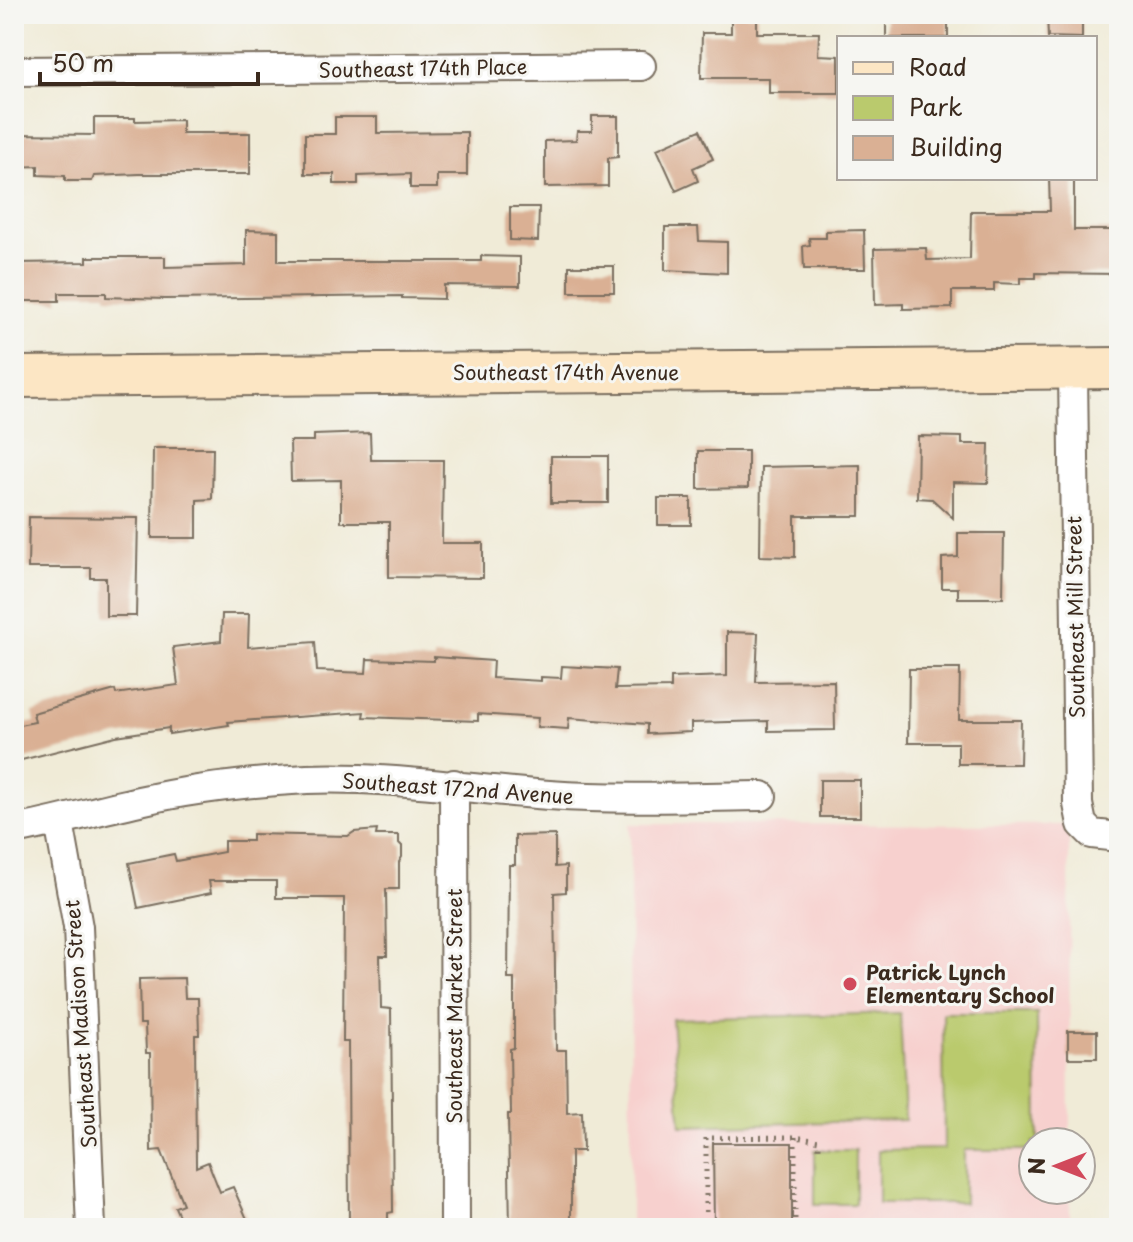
<svg xmlns="http://www.w3.org/2000/svg" width="1133" height="1242" viewBox="0 0 1133 1242" font-family="'Playpen Sans',sans-serif">
  <style>
    .built { fill: #f7d0ce }
    .green { fill: #baca6d; stroke: #7a7a46; stroke-width: 2 }
    .building { fill: #dab094 }
    .lines { fill: none; stroke-linecap: round; stroke-linejoin: round }
    .street-casing { stroke: #7a6e5f; stroke-width: 32 }
    .secondary-casing { stroke: #7a6e5f; stroke-width: 44 }
    .path { stroke: #7a6e5f; stroke-width: 5; stroke-dasharray: 2 6; stroke-linecap: butt }
    .street { stroke: #fff; stroke-width: 28 }
    .secondary { stroke: #fce6c4; stroke-width: 40 }
    .poi-dot { fill: #d1495b; stroke: #f6f6f2; stroke-width: 3 }
    .labels { text-anchor: middle; dominant-baseline: central; stroke-width: 6; stroke-linejoin: round; paint-order: stroke }
    .street-label { font-size: 20px; fill: #3b2a1e; stroke: #f6f6f2 }
    .poi-label { font-size: 20px; font-weight: bold; fill: #3b2a1e; stroke: #f6f6f2; text-anchor: start }
  </style>
  <rect width="100%" height="100%" fill="#f6f6f2"/>
  <filter id="ink" filterUnits="userSpaceOnUse"><feTurbulence type="fractalNoise" baseFrequency=".0125" numOctaves="2"/><feDisplacementMap in="SourceGraphic" scale="16" xChannelSelector="R" yChannelSelector="G"/><feConvolveMatrix kernelMatrix="1 2 1 2 8 2 1 2 1" color-interpolation-filters="sRGB"/></filter>
  <filter id="wash" filterUnits="userSpaceOnUse"><feTurbulence type="fractalNoise" baseFrequency=".006" numOctaves="4" result="noise"/><feDisplacementMap in="SourceGraphic" scale="32" xChannelSelector="R" yChannelSelector="G"/><feGaussianBlur stdDeviation="1.8" result="paint"/><feColorMatrix in="noise" values="0 0 0 0 0 0 0 0 0 0 0 0 0 0 0 0 0 1.4 0 .05"/><feComposite in="paint" operator="in"/></filter>
  <g filter="url(#wash)">
    <rect width="100%" height="100%" fill="#f0ebd7"/>
    <path class="built" d="M630 824 1069 825 1070 1142H1033V1190H1070V1228H631Z"/>
    <path class="green" d="M900 1013 905 1120 681 1126 672 1019Z
      M943 1013H1037L1038 1142H1033V1150H964V1203H878V1150L944 1149Z
      M815 1150H855V1204H815Z"/>
    <g id="blocks">
      <path class="building" d="M731 14 757 15V33H819L818 55 839 56V93H769V78H701L702 33H731Z
        M886 14H948V38H886Z
        M1047 14H1082V38L1048 37Z
        M592 116H618V157L608 158V186L545 187V141L576 140 577 131H592Z
        M335 117H377V133L467 132V175H437V188H410V174L358 176V184H334V174H305V134H335Z
        M94 118H135V121L182 120V133H250V174H139L94 176 92 181H65V176L38 175V166L14 167V134L94 135Z
        M700 130 713 159 693 168 698 181 676 191 657 149Z
        M1049 178H1074V230H1119V274L1036 273V278H1020V284L994 283V291H952V308L903 309V304L875 305 874 249 926 248 927 260 970 259 971 211H1050Z
        M510 207H539L538 241 510 240Z
        M665 227H698L699 241 727 242V273L665 270Z
        M246 230 278 231V261H481V256L520 257V286L444 285V299L402 298V296L165 299 106 297V293H59V301H14V263L87 262V257H165V267L246 265Z
        M864 230 865 269H804L803 246 810 245 809 238H826V231Z
        M569 266H614V292H569Z
        M370 433 371 460H443L442 543H483V578L389 577V522H341V480L291 481 290 441H314V435Z
        M918 436 962 437V444H989L988 483 953 482V518L932 499 917 498Z
        M153 448H213L212 499 197 500V538H152Z
        M698 451H748V488L698 489Z
        M551 456H608V503H551Z
        M860 465V516H795V557L760 556 761 467Z
        M658 498H691V525H658Z
        M29 517 138 518 136 616H106V578H91V568H28Z
        M958 533H1004L1003 598H958V588H942V558L958 557Z
        M222 614H249L248 647 315 642 317 671 366 673 367 659 434 661V657L493 661 492 678 541 681V677L561 678 562 666 617 669 615 689 671 688V678L727 676V632L758 633 756 682 834 681 835 730 768 731V721L691 723V732L647 734V724L569 718 568 729 537 727 538 718 478 714V721L363 717 364 712 228 722 229 725 169 734V728L116 736 14 762V726L35 722 33 713 115 690 116 694 178 685 173 647 221 641Z
        M909 669H960L959 720H1021L1020 764H958V743H908Z
        M820 780H860V817H820Z
        M377 830 376 835H399V843L402 846V857L399 862V889H386L387 956H380L381 1008 391 1009 393 1212 388 1213V1228H349L348 1042H343L344 898H276V881H209L211 893 138 908 129 863 174 854 176 861 224 852V841H252V834L348 836 354 832Z
        M555 835V867L566 866V892L554 893 556 1050H566L567 1113 582 1112 583 1151H571V1228H510L508 1114H511L510 1049 514 1048V979H508L509 865H515V836Z
        M184 978 185 998H198L199 1035H195L196 1167 208 1162 220 1192 233 1187 251 1228H184L175 1207 183 1204 161 1150 151 1151 150 1053H146L145 1024H140L139 979Z
        M1068 1031H1097V1058H1068Z
        M713 1143H792V1228H714Z"/>
    </g>
  </g>
  <g filter="url(#ink)">
    <use href="#blocks" fill-opacity="0" stroke="#7a6e5f" stroke-width="2"/>
    <g class="lines">
      <g class="street-casing">
        <path id="street" d="M14 71 641 66
          M1073 369 1078 804 1082 824 1092 834 1119 837
          M454 784 455 1228
          M59 822 78 927 91 1228
          M14 830C58 822 101 809 144 800 197 788 253 782 307 779 389 776 468 789 549 795 620 800 691 797 762 796"/>
      </g>
      <g class="secondary-casing">
        <path id="secondary" d="M14 377 1119 368"/>
      </g>
      <path class="path" d="M795 1137V1228
        M706 1228V1138L795 1137 819 1141V1150"/>
      <use href="#street" class="street"/>
      <use href="#secondary" class="secondary"/>
    </g>
  </g>
  <circle class="poi-dot" cx="850" cy="984" r="8"/>
  <g class="labels">
    <g class="street-label">
      <text transform="translate(423 68) rotate(-1)">Southeast 174th Place</text>
      <text x="566" y="372">Southeast 174th Avenue</text>
      <text transform="translate(1075 617) rotate(-91)">Southeast Mill Street</text>
      <text transform="translate(458 788) rotate(4)">Southeast 172nd Avenue</text>
      <text transform="translate(454 1006) rotate(-90)">Southeast Market Street</text>
      <text transform="translate(80 1024) rotate(-94)">Southeast Madison Street</text>
    </g>
    <g class="poi-label">
      <text x="866" y="972">Patrick Lynch<tspan x="866" dy="23">Elementary School</tspan></text>
    </g>
  </g>
  <rect width="1133" height="1242" fill="none" stroke="#f6f6f2" stroke-width="48"/>
  <rect x="837" y="36" width="260" height="144" fill="#f6f6f2" stroke="#aba49d" stroke-width="2"/>
  <rect x="853" y="62" width="40" height="12" fill="#fce6c4" stroke="#aba49d" stroke-width="2"/>
  <text x="909" y="76" font-size="24" fill="#3b2a1e">Road</text>
  <rect x="853" y="96" width="40" height="24" fill="#baca6d" stroke="#aba49d" stroke-width="2"/>
  <text x="909" y="116" font-size="24" fill="#3b2a1e">Park</text>
  <rect x="853" y="136" width="40" height="24" fill="#dab094" stroke="#aba49d" stroke-width="2"/>
  <text x="909" y="156" font-size="24" fill="#3b2a1e">Building</text>
  <g transform="translate(1057 1166) rotate(270)"><circle r="38" fill="#f6f6f2" stroke="#aba49d" stroke-width="2"/>
  <path d="M0-6L14 30L0 20L-14 30Z" fill="#d1495b"/>
  <text y="-12" font-size="22" font-weight="bold" text-anchor="middle" fill="#3b2a1e">N</text>
  </g>
  <path d="M40 72v12h218v-12" fill="none" stroke="#3b2a1e" stroke-width="4"/>
  <text x="52" y="72" font-size="24" fill="#3b2a1e" stroke="#f6f6f2" stroke-width="6" paint-order="stroke">50 m</text>
</svg>
